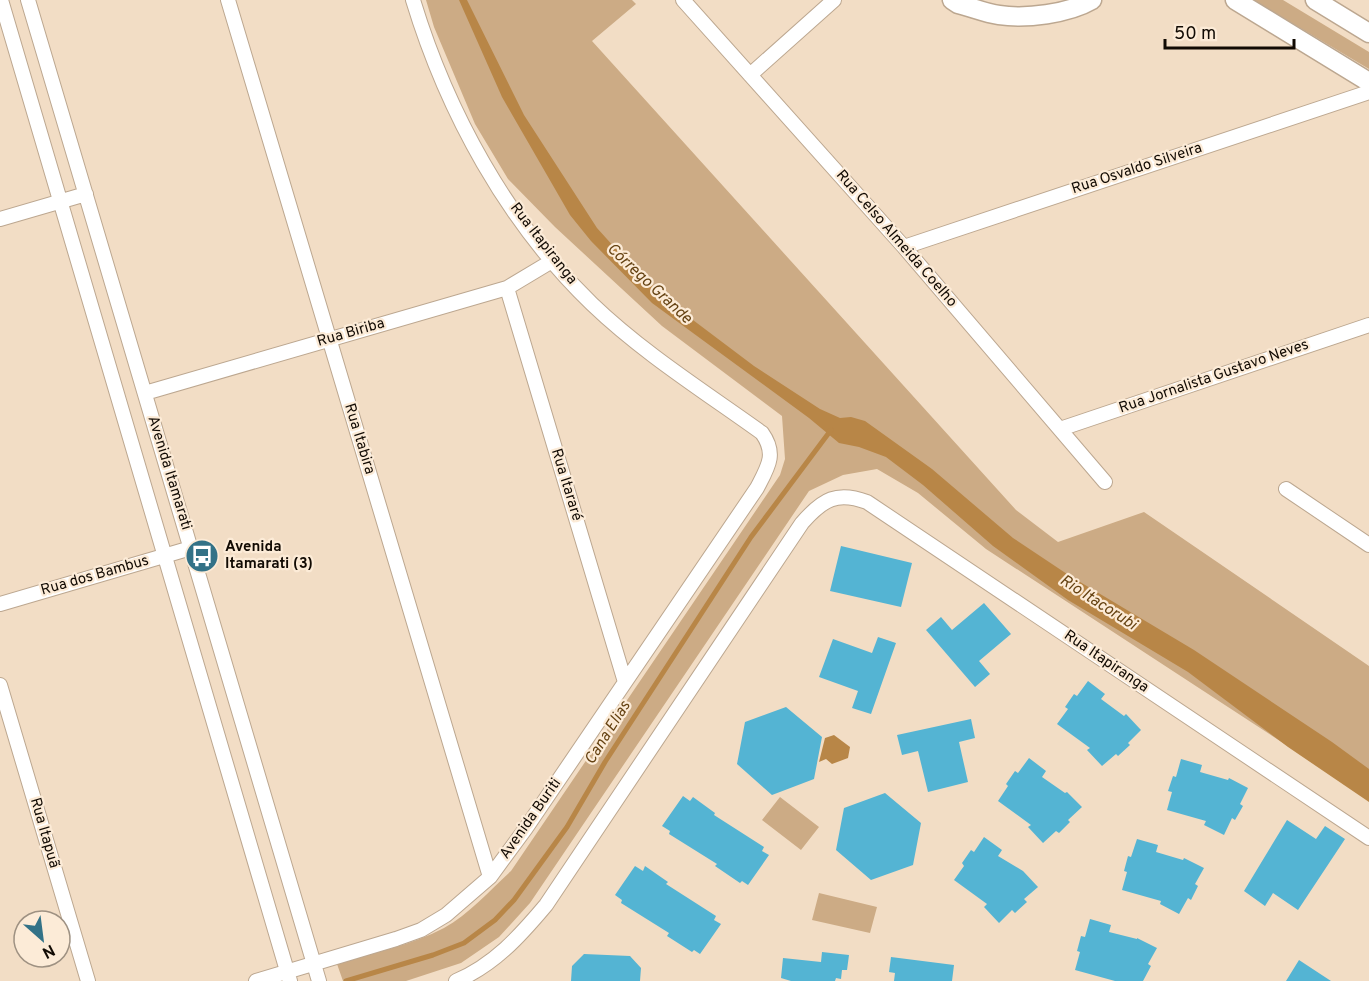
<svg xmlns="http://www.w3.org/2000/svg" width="1369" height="981" viewBox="0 0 1369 981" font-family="Overpass,sans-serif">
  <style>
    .green { fill: #ccab85 }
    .water { fill: #b88647 }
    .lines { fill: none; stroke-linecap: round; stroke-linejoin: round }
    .stream { stroke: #b88647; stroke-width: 5 }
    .building { fill: #54b4d3 }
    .street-casing { stroke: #bca790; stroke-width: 16 }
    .secondary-casing { stroke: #bca790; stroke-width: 21 }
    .street { stroke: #fff; stroke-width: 14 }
    .secondary { stroke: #fff; stroke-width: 18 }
    .labels { text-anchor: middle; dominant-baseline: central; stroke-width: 4.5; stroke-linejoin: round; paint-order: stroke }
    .street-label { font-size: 15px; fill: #110a03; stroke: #fcebd7 }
    .poi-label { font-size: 15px; font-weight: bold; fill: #110a03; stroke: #fcebd7; text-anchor: start }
    .water-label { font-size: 16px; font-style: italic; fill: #654212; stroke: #fcebd7 }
  </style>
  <rect width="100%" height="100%" fill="#f2ddc5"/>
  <path class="green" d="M426 0H632L636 4 592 41 1016 510 1058 542 1144 512 1369 666V799L986 549 918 493 877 469 843 475 809 491 530 903 499 937 461 963 406 981H343L337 964C372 953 412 945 444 928 469 914 490 890 511 871L780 475 785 459 782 416 662 326 555 227 508 179 475 124 434 27Z
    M1253 0H1283L1369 52V69Z
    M780 797 819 827 801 850 762 820Z
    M819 893 877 907 870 933 812 920Z"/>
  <path class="water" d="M459 0H467L524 115 597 228 634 269 681 311 754 366 820 409 840 418 851 417 865 421 932 469 1013 538 1070 576 1194 650 1332 742 1369 769V802L1288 747 1188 672 1068 600 993 546 923 485 886 457 859 447 839 443 809 418 652 303 591 241 570 215 502 97Z
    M834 735 850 747 848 758 832 764 826 759 819 762 825 738Z"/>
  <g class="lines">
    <path class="stream" d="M346 981 433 955 464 943 495 920 514 900 567 827 605 762 751 537 831 430"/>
  </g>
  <path class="building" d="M841 546 912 563 901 607 830 591Z
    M984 603 1011 634 979 661 990 674 975 687 926 630 941 617 952 630Z
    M878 637 896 643 871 714 852 708 858 691 819 677 833 639 872 653Z
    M1088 681 1105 694 1101 699 1124 716 1126 714 1141 730 1128 743 1130 745 1118 756 1116 754 1102 766 1087 750 1090 748 1057 724 1068 709 1065 707 1074 694 1077 696Z
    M786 707 822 737 814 779 772 795 737 764 745 722Z
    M971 719 975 738 959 742 968 782 928 792 918 751 902 755 897 735Z
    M1029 758 1046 771 1042 777 1065 793 1067 792 1082 807 1068 820 1070 822 1059 833 1056 831 1043 843 1028 827 1031 825 998 801 1008 786 1006 784 1015 771 1018 773Z
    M1181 759 1202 765 1200 772 1228 780 1229 778 1248 788 1240 804 1243 806 1235 820 1232 818 1224 835 1204 825 1206 821 1167 810 1172 792 1168 791 1173 776 1176 777Z
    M885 793 921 823 913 865 871 880 836 850 844 808Z
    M683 796 690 801 693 797 715 813 714 815 764 847 762 851 769 855 748 885 742 881 740 883 715 866 717 864 669 834 670 831 662 826Z
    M1287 820 1316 839 1325 826 1345 839 1298 910 1273 893 1265 906 1244 891Z
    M984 837 1002 850 998 856 1023 871 1038 887 1024 899 1027 902 1015 913 1012 910 999 923 984 907 987 904 954 880 964 866 962 863 971 850 974 852Z
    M1137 839 1158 845 1156 852 1183 860 1184 858 1204 868 1195 884 1198 886 1191 900 1188 898 1179 914 1160 904 1161 901 1122 890 1127 872 1124 871 1128 856 1131 857Z
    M635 866 643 871 645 866 668 882 666 884 716 916 714 920 721 924 700 954 694 950 692 952 667 936 669 933 621 903 622 900 615 895Z
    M1090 919 1111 925 1109 932 1137 939V938L1157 948 1148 964 1151 966 1143 981H1115L1075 970 1080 952 1077 951 1081 936 1085 937Z
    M822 952 849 955 847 970H842L841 979 836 978 835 981H791L781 978 783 958 821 962Z
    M584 954 630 956 641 968 640 981H571L572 966Z
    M891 957 954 965 952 981H894L895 973 889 972Z
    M1299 960 1331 981H1286Z"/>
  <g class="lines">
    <g class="street-casing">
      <path id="street" d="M1 0 290 981
        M28 0 319 981
        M228 0 490 877
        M683 0 904 247 1105 482
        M750 75 834 0
        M0 219 86 194
        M904 247 1369 92
        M507 288 625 682
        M145 393 507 288 552 261
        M1060 429 1369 325
        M1286 489 1369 545
        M0 604 191 548
        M0 685 88 981
        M256 981 396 939 421 930 446 915 490 877 526 828 757 488C768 467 777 454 762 433 705 392 643 353 592 304 507 222 447 112 413 0
        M456 981C494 965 520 936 546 905L802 523C823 499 837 491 867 502L1369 838"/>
    </g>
    <g class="secondary-casing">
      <path id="secondary" d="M952 0 958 4C971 7 985 13 999 15 1026 19 1068 14 1092 0
        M1235 0 1369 82
        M1315 0 1369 33"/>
    </g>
    <use href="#street" class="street"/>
    <use href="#secondary" class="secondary"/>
  </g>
  <defs>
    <g id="bus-disc" transform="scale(1.725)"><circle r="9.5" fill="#337287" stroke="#fcebd7"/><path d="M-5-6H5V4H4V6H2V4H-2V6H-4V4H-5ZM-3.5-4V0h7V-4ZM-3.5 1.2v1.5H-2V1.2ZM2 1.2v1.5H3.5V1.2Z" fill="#fff"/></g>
  </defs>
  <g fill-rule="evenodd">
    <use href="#bus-disc" x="202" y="556"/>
  </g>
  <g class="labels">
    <g class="street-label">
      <text transform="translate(1137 169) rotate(-18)">Rua Osvaldo Silveira</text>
      <text transform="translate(896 239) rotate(49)">Rua Celso Almeida Coelho</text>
      <text transform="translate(543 244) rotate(52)">Rua Itapiranga</text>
      <text transform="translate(351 333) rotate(-16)">Rua Biriba</text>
      <text transform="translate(1214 377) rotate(-19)">Rua Jornalista Gustavo Neves</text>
      <text transform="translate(359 439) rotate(73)">Rua Itabira</text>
      <text transform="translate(169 473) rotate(73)">Avenida Itamarati</text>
      <text transform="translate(566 485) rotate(73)">Rua Itararé</text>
      <text transform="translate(95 576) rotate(-16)">Rua dos Bambus</text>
      <text transform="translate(1106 662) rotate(34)">Rua Itapiranga</text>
      <text transform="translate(531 819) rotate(-55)">Avenida Buriti</text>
      <text transform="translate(44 833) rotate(74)">Rua Itapuã</text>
    </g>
    <g class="poi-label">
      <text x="225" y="547">Avenida<tspan x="225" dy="17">Itamarati (3)</tspan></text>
    </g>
    <g class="water-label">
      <text transform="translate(649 284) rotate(43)">Córrego Grande</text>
      <text transform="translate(1098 603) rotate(33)">Rio Itacorubi</text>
      <text transform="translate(608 733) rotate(-58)">Cana Elias</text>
    </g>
  </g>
  <g transform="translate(42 939) rotate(152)"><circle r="28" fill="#fcebd7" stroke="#9e9182" stroke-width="1.5"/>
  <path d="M0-4.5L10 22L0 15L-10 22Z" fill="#337287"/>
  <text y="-9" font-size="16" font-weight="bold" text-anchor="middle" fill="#110a03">N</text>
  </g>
  <path d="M1165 39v9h129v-9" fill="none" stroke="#110a03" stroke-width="3"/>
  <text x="1174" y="39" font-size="18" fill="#110a03" stroke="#fcebd7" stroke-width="4.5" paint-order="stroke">50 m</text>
</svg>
